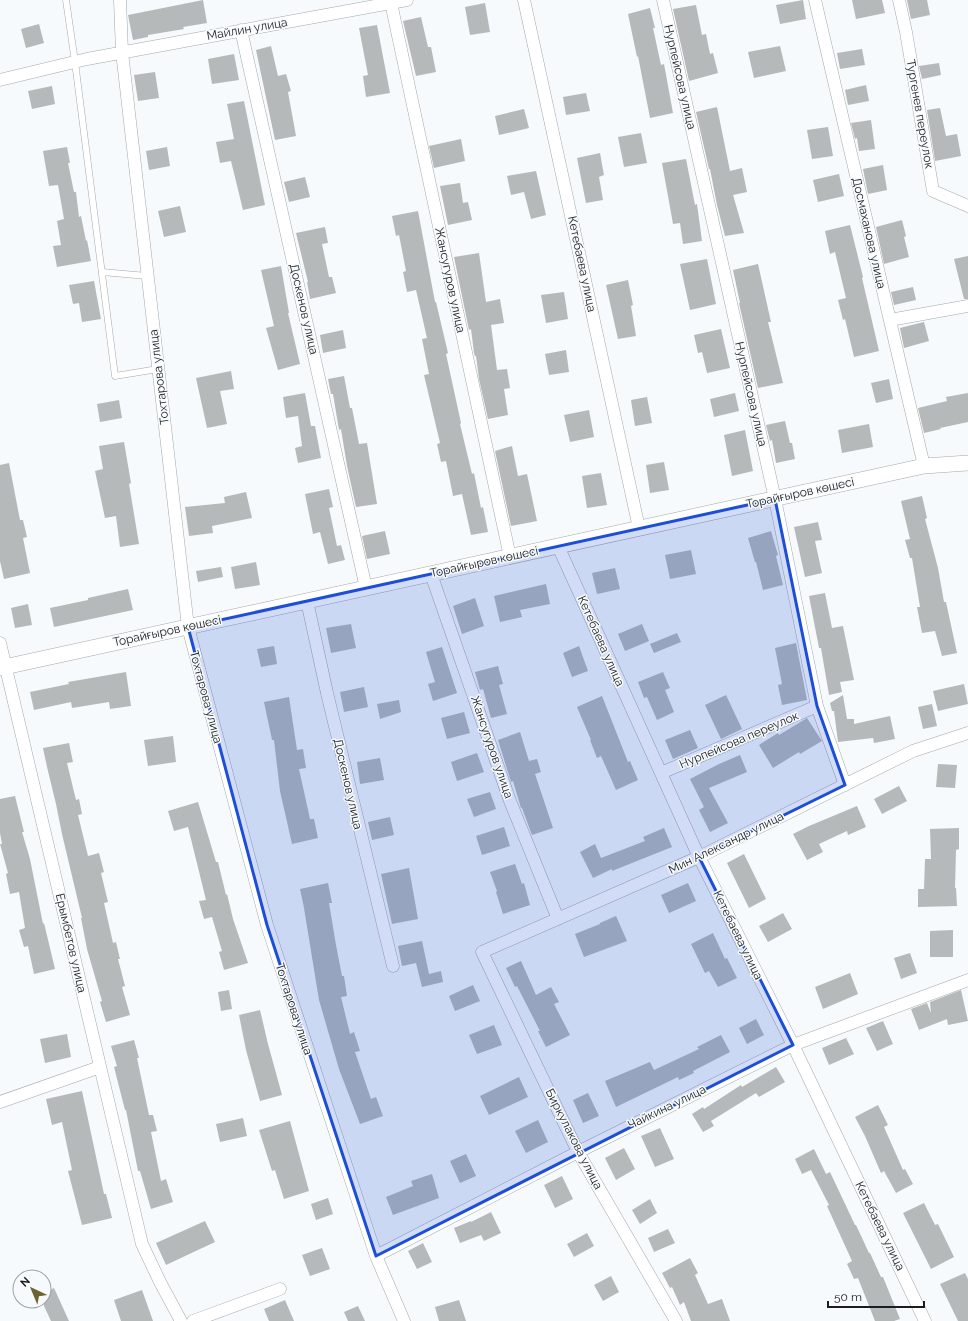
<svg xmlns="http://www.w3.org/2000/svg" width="968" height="1321" viewBox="0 0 968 1321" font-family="Raleway,sans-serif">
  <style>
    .building { fill: #b5b9b9 }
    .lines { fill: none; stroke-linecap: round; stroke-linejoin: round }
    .service-casing { stroke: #a4a8a9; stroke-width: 7 }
    .minor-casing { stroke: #a4a8a9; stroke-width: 13 }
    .tertiary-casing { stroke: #a4a8a9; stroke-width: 16 }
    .service { stroke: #fff; stroke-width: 6 }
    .minor { stroke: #fff; stroke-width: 12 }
    .tertiary { stroke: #fff; stroke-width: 15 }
    .marked { fill: #1d4ed8; fill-opacity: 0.2; stroke: #1d4ed8; stroke-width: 3; stroke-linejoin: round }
    .labels { text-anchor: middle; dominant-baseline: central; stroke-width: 3; stroke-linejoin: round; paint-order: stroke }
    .street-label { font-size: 12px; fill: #1b1c1d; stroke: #f6fafc }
  </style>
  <rect width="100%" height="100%" fill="#f6fafc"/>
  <path class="building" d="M203 0 207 23 183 27 184 29 148 35V37L133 40 128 15Z
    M803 0 806 19 780 24 776 5Z
    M852 0H882L885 13 856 19Z
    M907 0H927L930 15 911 19Z
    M485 3 490 32 470 35 465 7Z
    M696 5 702 35 706 34 710 54 713 53 718 73 689 81 673 9Z
    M650 8 655 28H653L661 65 664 64 673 113 650 118 638 56 637 57 628 14Z
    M421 17 428 47H431L436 72 416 76 403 21Z
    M39 24 44 43 26 48 21 29Z
    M377 25 390 93 366 97 363 76 368 75 359 28Z
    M271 46 278 76 286 74 291 91 288 92 296 136 275 140 256 50Z
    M780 46 786 71 754 78 748 52Z
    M862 49 865 65 840 69 837 53Z
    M234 54 239 80 212 84 208 59Z
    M939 63 941 75 922 79 919 66Z
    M155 72 159 98 138 101 134 75Z
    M866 85 869 101 848 105 845 90Z
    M52 86 55 104 32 109 28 91Z
    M586 93 590 111 566 115 563 97Z
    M244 101 265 205 243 210 231 161 220 163 216 142 234 139 227 104Z
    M717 107 730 171 742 168 747 192 733 195 744 233 725 236 717 205 710 169H709L696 112Z
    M940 108 946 136 957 134 961 156 935 161 927 110Z
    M524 109 529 128 499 135 495 116Z
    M871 120 875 149 859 151 857 138 855 139 851 123Z
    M828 127 833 156 812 159 807 130Z
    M641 133 647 163 624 167 618 137Z
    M461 139 465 161 434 168 429 146Z
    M67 147 70 163H68L74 192H76L79 217 81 216 86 241 87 240 91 261 57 267 53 246 61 245 57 221 64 219 58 185 49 186 43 151Z
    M167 147 170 166 149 170 146 151Z
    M600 153 604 175 599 177 603 200 586 203 577 158Z
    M686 159 695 205 697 204 702 241 683 244 680 223 673 224 662 163Z
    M883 165 887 190 868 194 863 169Z
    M536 171 546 215 531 219 524 192 511 195 507 176Z
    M839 174 844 196 818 202 813 180Z
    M305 177 310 197 289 202 284 182Z
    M460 183 463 203 468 202 472 220 448 225 440 186Z
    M180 206 186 232 164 237 158 211Z
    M418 211 435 302H436L448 353 446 354 461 423 460 424 472 474 474 473 481 508 483 507 488 532 471 535 462 494 453 496 446 461 441 462 437 444 440 443 424 375 429 374 422 339 427 338 416 290 407 292 403 272 406 271 399 235 396 236 392 216Z
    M902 220 906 236 904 237 909 257 884 264 876 227Z
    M850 225 863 277 862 278 879 351 854 357 845 319 843 320 838 300 846 298 835 252 830 254 825 231Z
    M325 227 328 243 322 244 329 277H332L336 293 310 299 307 282H308L296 233Z
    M479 253 486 302 500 299 504 323 491 325 497 370 507 369 510 388 504 389 508 415 488 419 479 379 476 356H475L474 353 471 329 469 330 454 257Z
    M968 256V299H964L954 259Z
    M707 259 716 304 690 310 680 264Z
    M758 264 771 322H768L783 383 758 388 739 303H740L733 270Z
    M281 266 289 313H288L300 364 278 370 266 328 274 326 261 270Z
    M628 280 633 305 631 306 636 336 618 339 606 285Z
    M94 281 101 319 82 322 79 303 73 304 69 285Z
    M913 287 916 300 894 305 891 292Z
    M564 292 568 319 546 323 541 295Z
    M924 322 929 341 904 348 900 328Z
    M721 329 730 368 707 373 702 352 698 353 694 335Z
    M343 330 346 348 323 353 320 335Z
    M566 350 569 372 549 375 545 354Z
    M231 371 234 389 220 391 227 424 207 428 196 378Z
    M344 376 350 408H352L359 444 367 443 377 504 356 507 347 466 341 429 339 430 333 394H331L328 379Z
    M889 379 893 399 876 403 871 383Z
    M305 393 311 426H315L321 458 298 463 295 448 302 446 298 416 286 418 283 397Z
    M735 393 739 411 714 417 710 399Z
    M968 393V422L940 428 941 429 924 433 918 408 947 401 946 397Z
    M647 397 652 423 635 426 631 400Z
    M119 400 122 418 100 422 97 404Z
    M589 410 594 437 570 442 564 415Z
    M785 421 790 443H792L795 459 776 463 772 440 770 441 766 425Z
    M869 424 873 447 842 453 838 430Z
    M745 430 753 471 732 476 724 435Z
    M124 442 131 483 129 484 139 544 120 547 116 516 105 518 95 471 103 469 99 446Z
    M512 446 518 476 527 474 537 521 511 526 495 451Z
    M664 462 669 490 650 493 646 465Z
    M9 463 20 520H23L27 537 23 538 30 573 4 579 0 561V465Z
    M601 473 607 505 587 508 582 476Z
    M329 489 333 507 329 508 337 546 341 545 345 560 328 564 320 532 313 534 305 494Z
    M246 492 252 518 212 526 213 533 189 536 185 507 225 503 224 497Z
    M922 496 927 518 925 519 938 568 944 602H946L957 653 942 656 935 631 922 633 917 607H920L912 558H910L905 540 910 539 901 501Z
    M818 522 822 540 815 541 822 573 805 577 794 527Z
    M385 531 390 554 367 559 362 536Z
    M771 531 778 555 776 556 783 585 763 590 756 562H755L748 538Z
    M691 550 696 574 670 579 665 555Z
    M256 562 260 585 235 589 231 567Z
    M221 567 223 577 198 582 196 571Z
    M615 568 620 589 597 594 592 573Z
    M546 584 550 604 520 610 522 617 500 622 494 596Z
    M128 589 133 610 54 627 50 608 88 600V598Z
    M825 593 832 628 843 626 854 680 840 682 842 692 829 695 821 648H819L809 596Z
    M475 598 484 626 462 634 453 606Z
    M28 604 32 625 15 628 11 608Z
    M351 624 356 648 331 653 326 628Z
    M642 624 649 641 625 651 618 634Z
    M677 633 681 642 654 653 650 644Z
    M796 643 807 700 782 705 778 685 782 684 775 648Z
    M274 646 277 664 261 667 257 649Z
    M579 646 588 671 572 677 563 653Z
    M442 647 457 693 433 701 428 684 435 682 426 652Z
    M498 666 503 684 499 685 507 714 491 718 483 689 480 690 475 672Z
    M126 672 131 706 110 709 109 702 72 708 71 702 34 710 30 692 69 684 68 682Z
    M663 672 670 688 665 690 674 712 657 720 647 697 644 698 638 682Z
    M964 684 968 704 938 711 933 691Z
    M364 687 368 707 344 712 340 692Z
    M726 695 742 729 721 739 705 705Z
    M843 695 847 719H854V724L890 716 895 739 874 743 873 738 838 742 834 711H832L830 703Z
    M602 696 628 762 630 761 638 780 616 790 601 756 597 758 590 740H591L577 707Z
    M289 697 297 750 303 749 306 768 299 769 310 819H314L318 838 292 844 280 791 274 740H272L264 702Z
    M399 700 401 712 380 719 377 704Z
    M932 704 937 726 923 729 918 707Z
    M464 712 470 733 447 739 441 718Z
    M807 718 822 741 800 754 799 752 773 768 759 745 778 733 779 735Z
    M690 730 698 748 673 759 665 740Z
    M520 732 529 761 537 759 541 772 535 774 553 828 532 835 522 808H521L513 781 511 782 498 740Z
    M173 736 176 762 148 766 144 740Z
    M69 743 73 762 67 763 76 800 79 799 82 814 78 815 88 856 99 853 104 872 101 873 108 902 104 903 113 943 116 942 120 959H118L125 986 122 987 130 1015 106 1022 100 1002 102 1001 87 949 81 918H82L62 834 56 804 47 767 43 748Z
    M477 753 484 772 457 781 451 762Z
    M740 755 747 772 709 788 728 823 710 832 699 810 704 807 690 779 719 764Z
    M380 758 384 780 360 784 357 762Z
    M938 764 957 765 955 788 936 787Z
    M899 786 907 801 882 814 874 799Z
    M490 792 496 809 474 817 467 799Z
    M15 796 24 832H22L30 859 43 924 44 923 55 969 34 974 28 946 24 947 19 930 25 928 19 892 10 894 6 874 8 873 0 844H2L0 833V799Z
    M198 802 216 862H218L226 895 227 894 233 919 248 963 224 970 219 952 222 951 212 917 204 919 199 901 206 900 188 827 174 831 168 811Z
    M857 806 866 827 848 835 847 831 819 844 823 852 807 860 793 834 809 826Z
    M390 817 394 835 372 840 368 822Z
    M504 827 510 846 482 855 476 836Z
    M664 828 672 847 612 871V869L593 878 580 852 595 844 601 858 645 841 643 837Z
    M959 828V849L956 850 955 888H956L957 906 918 907V889H924L925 859H931L930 829Z
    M744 854 766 899 749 908 727 863Z
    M515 864 522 884 524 883 530 905 503 914 496 892 497 891 490 872Z
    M409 868 418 919 392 924 381 874Z
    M328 883 332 903H329L336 945 342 976H344L347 996 341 997 350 1034 354 1032 360 1051 355 1052 371 1099 376 1097 383 1116 360 1124 339 1069 319 1000 304 908 300 889Z
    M688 883 696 901 669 913 661 895Z
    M783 913 792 929 768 942 759 926Z
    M616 916 627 941 584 957 575 934 600 924V923Z
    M953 930V957H930V931Z
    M713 933 725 959 727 958 737 978 718 987 709 971 705 973 691 944Z
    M422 941 429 974 441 971 443 982 422 987 416 963 402 966 398 946Z
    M910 953 917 973 901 979 894 958Z
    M521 961 536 995 551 987 559 1002 554 1004 570 1035 546 1047 538 1031H540L517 986 515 987 506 968Z
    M850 973 858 994 823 1009 815 987Z
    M473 985 480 1001 455 1011 449 996Z
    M229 990 232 1009 221 1011 218 992Z
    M961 990 968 1021 948 1025 947 1019 919 1030 911 1009 927 1003 931 1013 930 1002Z
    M260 1010 268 1044 282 1095 260 1101 246 1050 239 1015Z
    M756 1019 764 1035 747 1044 739 1028Z
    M883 1021 893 1044 877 1051 866 1028Z
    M494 1025 502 1045 477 1054 469 1035Z
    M67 1034 71 1057 45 1063 40 1039Z
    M721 1035 730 1052 693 1071 694 1073 679 1080 678 1077 616 1107 605 1081 650 1062 654 1070 699 1049 697 1047Z
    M846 1038 854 1054 829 1065 822 1048Z
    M134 1040 139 1058H137L149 1115H153L157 1131 151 1132 161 1181 166 1179 173 1202 151 1209 140 1171H138L126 1110H125L114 1067 117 1066 111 1046Z
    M776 1067 785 1082 759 1097 756 1093 711 1121 714 1126 703 1132 692 1114 703 1107 704 1109 741 1085 742 1087Z
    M519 1077 528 1097 489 1115 480 1096Z
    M82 1091 104 1194H106L112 1218 82 1225 68 1171 72 1170 62 1122 52 1125 46 1099Z
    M588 1093 599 1116 583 1123 573 1100Z
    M878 1105 888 1125 884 1127 903 1170 905 1169 913 1184 896 1193 884 1171 881 1173 865 1136 855 1117Z
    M243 1118 247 1136 220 1142 216 1124Z
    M538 1120 548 1142 526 1153 515 1131Z
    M290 1121 309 1191 284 1199 275 1170 272 1171 259 1130Z
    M660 1128 674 1159 655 1167 641 1136Z
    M624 1148 635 1169 616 1180 605 1158Z
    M814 1149 826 1174 830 1172 855 1225H856L869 1253H870L881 1277H883L900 1319 894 1321H875L858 1278 854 1279 847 1264 852 1261 827 1206 829 1205 811 1170 802 1174 795 1159Z
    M466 1154 476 1176 460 1183 450 1161Z
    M432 1174 439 1198 393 1215 386 1197 413 1186 411 1181Z
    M562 1176 573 1199 555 1208 544 1185Z
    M328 1198 333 1214 316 1220 311 1204Z
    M650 1199 657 1213 640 1224 632 1210Z
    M924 1203 935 1225 938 1224 954 1257 931 1269 903 1213Z
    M491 1212 501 1233 484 1241 481 1235 460 1243 454 1228 471 1221V1222Z
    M205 1221 215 1242 166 1265 156 1243Z
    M668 1229 675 1243 654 1252 648 1238Z
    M587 1233 594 1246 574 1257 567 1244Z
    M423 1243 432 1262 417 1269 408 1251Z
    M322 1248 330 1269 310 1276 302 1255Z
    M690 1258 698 1273 695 1275 708 1304 722 1299 730 1321H691L684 1302 680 1305 672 1287 670 1288 662 1273Z
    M965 1273 968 1279V1321H958L940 1284Z
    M611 1276 619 1292 603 1301 594 1285Z
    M54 1288 69 1321H51L44 1306V1293Z
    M142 1290 153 1321H121L114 1300Z
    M285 1300 294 1321H269L264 1309Z
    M459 1300 466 1321H439L435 1307Z
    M358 1306 365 1321H348L344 1312Z"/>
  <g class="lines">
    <g class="service-casing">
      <path id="service" d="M66 0 75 62 115 376 158 369
        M102 272 147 276"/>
    </g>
    <g class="minor-casing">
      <path id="minor" d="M120 0 122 52 188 627 267 925 376 1256 404 1321
        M524 0 639 528
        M663 0 775 499 817 706 845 785
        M815 0 924 466
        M899 0 906 32 933 191 968 206
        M391 3 510 557
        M241 30 366 588
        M0 80 87 59 407 0
        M890 320 968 306
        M558 546 699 857 793 1045 925 1321
        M431 574 510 801 558 919
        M307 601 327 693 393 966
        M0 643 142 1244 160 1282 181 1321
        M661 773 817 706
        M0 1102 100 1067
        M376 1256 578 1152 793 1045 968 980
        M193 1321 280 1289
        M676 1321 578 1152 482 952 699 857 913 751 968 733"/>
    </g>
    <g class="tertiary-casing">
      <path id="tertiary" d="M0 668 924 466 968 463"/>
    </g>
    <use href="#service" class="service"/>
    <use href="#minor" class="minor"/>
    <use href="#tertiary" class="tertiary"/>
  </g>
  <path class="marked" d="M775 499 817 706 845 785 699 857 793 1045 376 1256 267 925 188 627Z"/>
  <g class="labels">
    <g class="street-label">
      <text transform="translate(247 29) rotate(-10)">Майлин улица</text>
      <text transform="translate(680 77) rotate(77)">Нурпейсова улица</text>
      <text transform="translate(920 114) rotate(80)">Тургенев переулок</text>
      <text transform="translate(869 233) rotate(77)">Досмаханова улица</text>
      <text transform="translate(582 264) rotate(78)">Кетебаева улица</text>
      <text transform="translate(450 280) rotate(78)">Жансугуров улица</text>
      <text transform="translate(304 309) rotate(77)">Доскенов улица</text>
      <text transform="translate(159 377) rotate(-97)">Тохтарова улица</text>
      <text transform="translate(751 394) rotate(77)">Нурпейсова улица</text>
      <text transform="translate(800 493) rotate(-12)">Торайғыров көшесі</text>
      <text transform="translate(484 562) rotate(-12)">Торайғыров көшесі</text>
      <text transform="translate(167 631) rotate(-12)">Торайғыров көшесі</text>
      <text transform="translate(601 641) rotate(66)">Кетебаева улица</text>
      <text transform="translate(206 697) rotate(75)">Тохтарова улица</text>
      <text transform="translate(739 740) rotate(-23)">Нурпейсова переулок</text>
      <text transform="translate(492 747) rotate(71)">Жансугуров улица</text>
      <text transform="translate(348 784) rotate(77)">Доскенов улица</text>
      <text transform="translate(726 843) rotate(-26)">Мин Александр улица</text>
      <text transform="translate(738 935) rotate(64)">Кетебаева улица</text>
      <text transform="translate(71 943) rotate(77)">Ерымбетов улица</text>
      <text transform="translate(294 1009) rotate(72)">Тохтарова улица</text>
      <text transform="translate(667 1107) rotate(-26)">Чайкина улица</text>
      <text transform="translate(574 1139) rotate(63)">Биркулакова улица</text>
      <text transform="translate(880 1226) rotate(64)">Кетебаева улица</text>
    </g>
  </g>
  <g transform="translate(32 1289) rotate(316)"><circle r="19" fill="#f6fafc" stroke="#9ea1a3"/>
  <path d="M0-3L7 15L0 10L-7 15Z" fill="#6e6330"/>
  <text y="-6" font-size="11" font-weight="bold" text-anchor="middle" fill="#1b1c1d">N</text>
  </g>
  <path d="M828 1301v6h96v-6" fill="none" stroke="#1b1c1d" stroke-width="2"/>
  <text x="834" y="1301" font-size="12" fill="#1b1c1d" stroke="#f6fafc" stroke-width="3" paint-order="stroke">50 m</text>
</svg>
